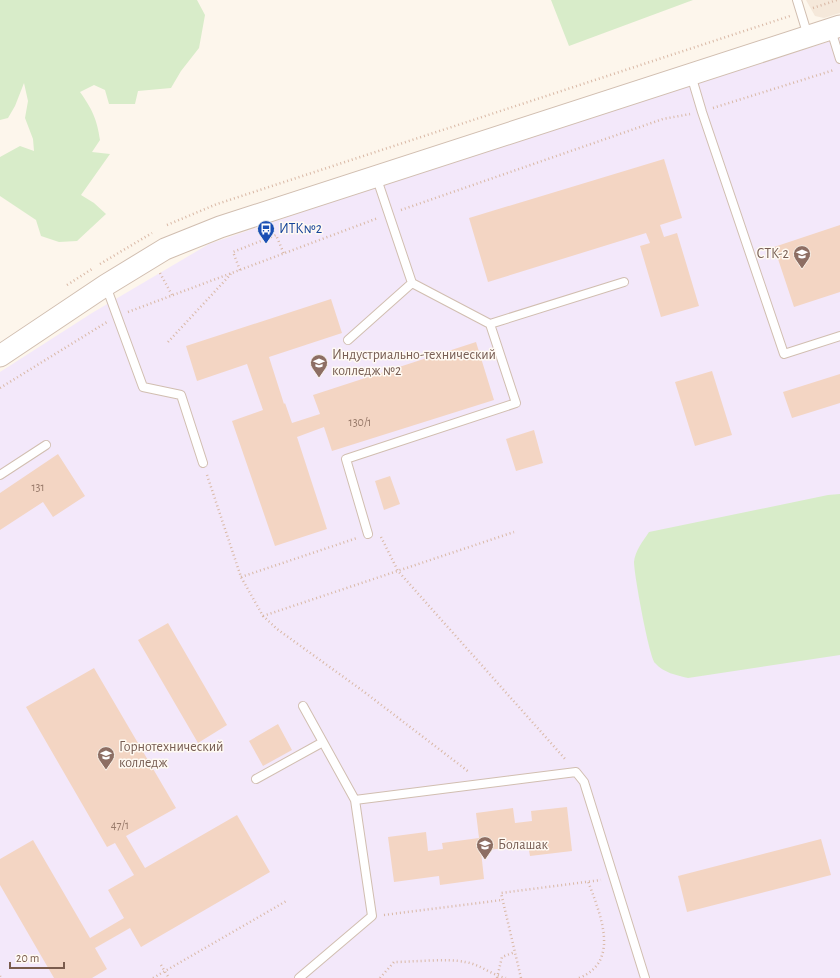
<svg xmlns="http://www.w3.org/2000/svg" width="840" height="978" viewBox="0 0 840 978" font-family="'Alegreya Sans',sans-serif">
  <style>
    .residential { fill: #f5e8da }
    .education { fill: #f3e8fa }
    .green { fill: #d8ecc9 }
    .building { fill: #f3d5c3 }
    .lines { fill: none; stroke-linecap: round; stroke-linejoin: round }
    .service-casing { stroke: #d1beb0; stroke-width: 10 }
    .tertiary-casing { stroke: #d1beb0; stroke-width: 23 }
    .path { stroke: #d9b8a5; stroke-width: 2.5; stroke-dasharray: 1 3; stroke-linecap: butt }
    .service { stroke: #fff; stroke-width: 8 }
    .tertiary { stroke: #fff; stroke-width: 21 }
    .labels { text-anchor: middle; dominant-baseline: central; stroke-width: 3; stroke-linejoin: round; paint-order: stroke }
    .number-label { font-size: 12px; fill: #987a6a }
    .transit-label { font-size: 14px; fill: #164399; stroke: #fffaf3; text-anchor: start }
    .education-label { font-size: 14px; fill: #785e54; stroke: #fffaf3; text-anchor: start }
  </style>
  <rect width="100%" height="100%" fill="#fdf6ec"/>
  <path class="residential" d="M806 0H840V13L824 18 815 16Z"/>
  <path class="education" d="M840 38V978H0V372L92 313 209 244 372 188Z"/>
  <path class="green" d="M0 0H197L205 15 199 48 181 71 171 88 138 91 135 104H109L105 90 94 85 80 92C92 109 97 119 100 140L92 152 110 154 81 195 94 203 106 214 77 241 59 242 41 236 36 220 0 196V157L20 146 34 151 33 139 25 118 28 101 24 83 15 106 8 118 0 120Z
    M551 0H693L569 46Z
    M840 494V655L688 678C676 675 664 673 655 663 649 656 634 574 634 562 635 551 643 541 649 532L828 495Z"/>
  <path class="building" d="M664 159 682 218 660 225 664 237 677 233 699 306 661 317 640 246 650 243 646 233 488 282 469 218Z
    M840 225V292L794 307 774 247Z
    M331 299 342 333 269 357 284 404 285 403 292 423 320 414 313 395 476 342 494 400 332 451 324 427 297 437 327 529 275 546 232 421 263 410 247 364 197 381 186 346Z
    M712 371 732 435 695 446 675 382Z
    M840 374V403L792 418 783 392Z
    M534 430 543 463 516 471 506 439Z
    M58 454 85 496 53 517 43 502 0 530V493Z
    M390 476 400 504 384 510 375 481Z
    M168 623 227 725 198 743 138 640Z
    M94 668 176 808 126 836 145 868 237 815 270 872 141 947 130 928 95 948 107 969 92 978H54L0 885V859L33 840 90 938 124 918 108 890 134 875 115 843 107 847 26 707Z
    M278 724 292 750 263 766 249 741Z
    M567 807 572 851 530 856 528 845 481 851 484 879 440 885 439 876 394 882 388 837 426 832 428 851 443 849 442 843 479 838 476 813 513 808 515 823 532 821 531 811Z
    M821 839 831 875 687 912 678 876Z"/>
  <g class="lines">
    <g class="service-casing">
      <path id="service" d="M797 0 808 36
        M831 30 840 59
        M691 75 702 112 784 354 840 336
        M376 176 412 283 490 324 624 282
        M106 286 143 387 181 395 203 463
        M348 340 412 283
        M0 475 46 445
        M368 534 346 459 516 403 490 324
        M303 706 355 800
        M256 779 323 742
        M299 978 372 916 355 800 576 772 584 782 645 978"/>
    </g>
    <g class="tertiary-casing">
      <path id="tertiary" d="M0 356 106 285 165 249 220 227 840 26"/>
    </g>
    <path class="path" d="M813 8 837 0
      M713 108 834 70
      M401 210 663 119 690 114
      M167 225 217 204 790 16
      M100 264 152 233
      M240 270 233 252 276 235 284 254
      M160 273 172 295
      M67 285 92 269
      M128 312 378 218
      M168 342 231 274
      M0 388 107 322
      M207 475 241 577 263 616 277 629 363 691 469 772
      M381 537 398 571 566 760
      M241 577 357 538
      M263 616 514 532
      M384 915 502 900
      M161 965 169 978
      M0 976 1 978
      M153 978 288 900
      M380 978 394 962C414 962 447 958 465 962 480 964 491 975 506 978
      M497 978 502 957 515 952
      M521 978 501 893 601 880
      M579 978C622 961 599 912 588 881"/>
    <use href="#service" class="service"/>
    <use href="#tertiary" class="tertiary"/>
  </g>
  <defs>
    <g id="bus-pin" transform="scale(0.9)"><path d="M0 17L-7.5 6A9.5 9.5 0 1 1 7.5 6Z" fill="#1a4fb4" stroke="#fffaf3"/><path d="M-5-6H5V4H4V6H2V4H-2V6H-4V4H-5ZM-3.5-4V0h7V-4ZM-3.5 1.2v1.5H-2V1.2ZM2 1.2v1.5H3.5V1.2Z" fill="#fff"/></g>
    <g id="university-pin" transform="scale(0.9)"><path d="M0 17L-7.5 6A9.5 9.5 0 1 1 7.5 6Z" fill="#8d6e63" stroke="#fffaf3"/><path d="M0-5L7-2L0 1L-7-2ZM-4 1L0 2.5L4 1V4Q0 6-4 4Z" fill="#fff"/></g>
  </defs>
  <g fill-rule="evenodd">
    <use href="#bus-pin" x="266" y="229"/>
    <use href="#university-pin" x="802" y="254"/>
    <use href="#university-pin" x="319" y="363"/>
    <use href="#university-pin" x="106" y="755"/>
    <use href="#university-pin" x="485" y="845"/>
  </g>
  <g class="labels">
    <g class="number-label">
      <text x="360" y="422">130/1</text>
      <text x="38" y="487">131</text>
      <text x="120" y="825">47/1</text>
    </g>
    <g class="transit-label">
      <text x="279" y="229">ИТК№2</text>
    </g>
    <g class="education-label">
      <text x="789" y="254" text-anchor="end">СТК-2</text>
      <text x="332" y="355">Индустриально-технический<tspan x="332" dy="16">колледж №2</tspan></text>
      <text x="119" y="747">Горнотехнический<tspan x="119" dy="16">колледж</tspan></text>
      <text x="498" y="845">Болашак</text>
    </g>
  </g>
  <path d="M10 962v6h54v-6" fill="none" stroke="#7a5c4d" stroke-width="2"/>
  <text x="16" y="962" font-size="12" fill="#7a5c4d" stroke="#fffaf3" stroke-width="3" paint-order="stroke">20 m</text>
</svg>
